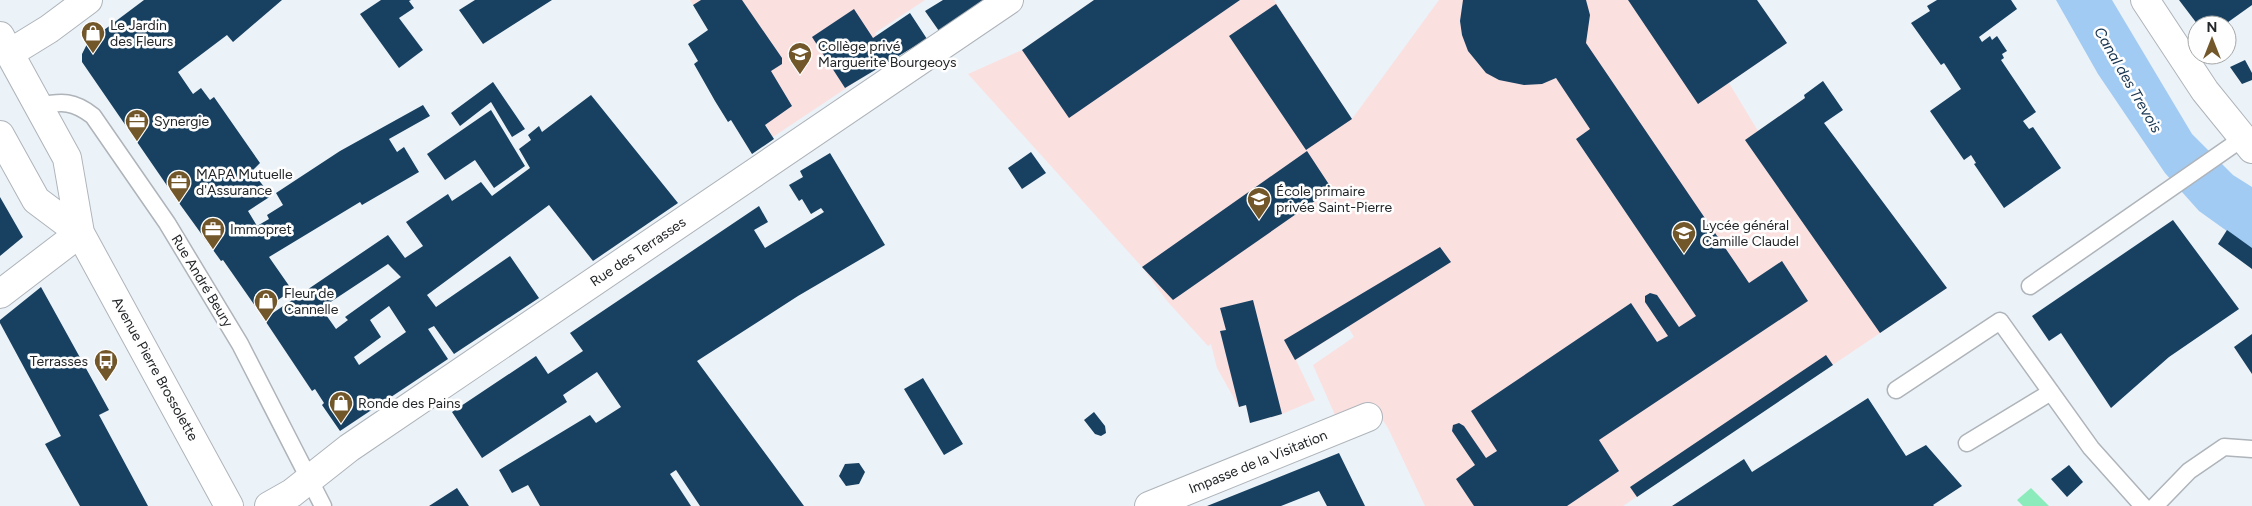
<svg xmlns="http://www.w3.org/2000/svg" width="2252" height="506" viewBox="0 0 2252 506" font-family="Figtree,sans-serif">
  <style>
    .education { fill: #fbe0e0 }
    .green { fill: #8cebbb }
    .water { fill: #a2cbf3 }
    .building { fill: #184161; fill-rule: evenodd }
    .lines { fill: none; stroke-linecap: round; stroke-linejoin: round }
    .lane-casing { stroke: #aeb4ba; stroke-width: 19 }
    .street-casing { stroke: #aeb4ba; stroke-width: 30 }
    .secondary-casing { stroke: #aeb4ba; stroke-width: 30 }
    .lane { stroke: #fff; stroke-width: 16 }
    .street { stroke: #fff; stroke-width: 28 }
    .secondary { stroke: #fff; stroke-width: 28 }
    .labels { text-anchor: middle; dominant-baseline: central; stroke-width: 5; stroke-linejoin: round; paint-order: stroke }
    .poi-label { font-size: 14px; fill: #232628; stroke: #fefefe; text-anchor: start }
    .street-label { font-size: 14px; fill: #232628; stroke: #fefefe }
    .water-label { font-size: 15px; font-style: italic; fill: #16344f; stroke: #fefefe }
  </style>
  <rect width="100%" height="100%" fill="#ebf2f8"/>
  <path class="education" d="M690 0H925L875 33 890 59 773 137Z
    M1094 0H1274L1352 119 1439 0H1757L1787 43 1729 83 1758 131 1805 98 1947 288 1623 506H1425L1388 428 1374 407 1339 424 1313 365 1354 337 1348 327 1296 360 1315 400 1282 414 1250 423 1246 405 1239 407 1217 368 1211 344 1208 346 1167 301 1142 267 968 74 1022 50Z"/>
  <path class="green" d="M2031 488 2049 506H2023L2017 500Z"/>
  <path class="water" d="M2056 0H2112L2192 134 2233 175 2252 187V249L2199 211 2165 173 2098 74Z"/>
  <path class="building" d="M144 0H282L233 42 227 35 178 72 193 94 201 88 210 100 214 97 260 163 252 171 271 196 248 211 257 226 269 219 267 215 283 205 276 193 340 151 423 105 430 116 389 139 397 152 404 147 419 172 362 205 360 202 269 257 292 290 260 313 223 260 221 261 179 203 82 62V54L88 42Z
    M381 0H411L409 1 414 8 399 18 423 50 399 68 360 14Z
    M475 0H552L483 44 459 10Z
    M701 0H742L782 58V64L771 71 792 106 765 125 774 139 752 154 731 120 728 122 715 101 694 64 698 61 688 44 708 30 693 5Z
    M943 0H983L939 31 925 11Z
    M1094 0H1240L1069 118 1022 50Z
    M1463 0H1586L1590 15 1586 43 1749 283 1782 261 1808 301 1599 440 1619 471 1567 506H1474L1456 479 1475 465 1452 431 1453 425 1459 423 1464 426 1486 458 1497 451 1471 411 1631 303 1657 342 1668 336 1645 302V296L1650 293 1657 295 1679 327 1696 316 1576 139 1590 129 1556 78 1542 84 1524 85 1499 80 1486 73 1468 51 1462 35 1460 21Z
    M1628 0H1757L1787 43 1698 104Z
    M1937 0H2011L2017 9 1979 37 1982 42 1990 36 1992 40 1997 36 2007 51 2002 54 2004 58 2001 60 2036 112 2023 121 2029 129 2033 127 2061 168 2004 208 1974 164 1976 163 1971 155 1964 160 1930 111 1961 89 1944 63 1941 65 1911 23 1930 11 1927 6Z
    M2179 0H2252V5L2224 25H2198Z
    M1276 4 1352 119 1306 150 1229 36Z
    M854 9 873 38 910 13 927 39 845 88 812 37Z
    M2245 60 2252 73V80L2242 84 2230 67Z
    M1823 81 1843 110 1824 123 1947 288 1880 333 1745 140 1805 98 1804 95Z
    M493 82 525 129 512 137 491 102 460 126 451 113Z
    M591 95 678 203 593 261 549 205 427 295 436 307 510 256 539 298 454 354 434 326 428 329 448 359 340 431 322 405 324 403 315 389 312 391 264 319 388 235 405 258 423 246 406 222 448 194 452 201 481 182 492 196 530 168 519 149 531 140 528 135 539 126 542 132ZM388 264 401 277 345 317 348 320 336 329 324 312 331 307 329 303ZM389 306 406 332 359 365 354 357 381 337 370 320Z
    M491 110 525 166 494 188 475 160 445 180 427 154Z
    M1307 151 1332 189 1173 300 1142 267Z
    M1031 152 1046 173 1022 189 1008 168Z
    M830 153 885 245 798 296 697 361 804 506H700L676 470 670 474 691 506H540L528 485 512 493 499 470 590 415 596 423 621 407 597 372 563 395 567 402 482 458 452 412 536 356 548 374 583 351 570 333 759 206 768 222 754 230 765 248 824 212 821 208 811 214 802 199 799 201 789 185 803 177 800 171Z
    M0 197 23 237 0 256Z
    M2173 220 2239 309 2169 357 2111 408 2061 333 2049 341 2032 316Z
    M2227 230 2252 248V269L2218 244Z
    M1440 247 1451 262 1295 360 1284 340Z
    M41 287 109 410 99 415 148 506H80L45 444 61 436 0 323V320Z
    M1253 300 1282 414 1250 423 1246 405 1239 407 1220 331 1226 330 1220 308Z
    M2252 334V374L2234 347Z
    M1826 355 1833 365 1637 497 1630 487Z
    M923 378 963 444 944 455 904 389Z
    M1868 398 1906 456 1926 445 1962 486 1933 505 1934 506H1672L1744 459 1752 472Z
    M1094 412 1105 426 1106 433 1101 436 1095 434 1084 420Z
    M1339 453 1365 506H1327L1319 491 1281 506H1207Z
    M859 463 865 472 859 484 846 486 839 476 845 464Z
    M2069 465 2083 482 2067 497 2051 479Z
    M457 488 469 506H429Z"/>
  <g class="lines">
    <g class="lane-casing">
      <path id="lane" d="M39 106C62 101 74 101 93 116L167 223 240 344 323 506
        M2030 286 2243 138
        M1896 390 2000 321 2091 448 2143 506
        M1967 443 2051 392
        M2155 506 2189 471 2224 447 2252 449"/>
    </g>
    <g class="street-casing">
      <path id="street" d="M10 53 49 29 88 0
        M0 294 80 233
        M269 506 292 493 349 448 1009 0
        M1149 506 1368 417"/>
    </g>
    <g class="secondary-casing">
      <path id="secondary" d="M2145 0 2205 91 2252 149
        M0 36 67 158 80 233 229 506
        M0 135 36 200 80 233"/>
    </g>
    <use href="#lane" class="lane"/>
    <use href="#street" class="street"/>
    <use href="#secondary" class="secondary"/>
  </g>
  <defs>
    <g id="shop-pin" transform="scale(1.25)"><path d="M0 17L-7.5 6A9.5 9.5 0 1 1 7.5 6Z" fill="#72572a" stroke="#fefefe"/><path d="M-5-2.5h2.3a2.7 3.5 0 0 1 5.4 0H5L5.5 6h-11ZM-1.5-2.5h3a1.5 2.3 0 0 0-3 0Z" fill="#fff"/></g>
    <g id="school-pin" transform="scale(1.25)"><path d="M0 17L-7.5 6A9.5 9.5 0 1 1 7.5 6Z" fill="#72572a" stroke="#fefefe"/><path d="M0-5L7-2L0 1L-7-2ZM-4 1L0 2.5L4 1V4Q0 6-4 4Z" fill="#fff"/></g>
    <g id="office-pin" transform="scale(1.25)"><path d="M0 17L-7.5 6A9.5 9.5 0 1 1 7.5 6Z" fill="#72572a" stroke="#fefefe"/><path d="M-6-3h4V-5.5h4V-3h4V5H-6ZM-1-4.5V-3h2v-1.5ZM-6 0V1H6V0Z" fill="#fff"/></g>
    <g id="bus-pin" transform="scale(1.25)"><path d="M0 17L-7.5 6A9.5 9.5 0 1 1 7.5 6Z" fill="#72572a" stroke="#fefefe"/><path d="M-5-6H5V4H4V6H2V4H-2V6H-4V4H-5ZM-3.5-4V0h7V-4ZM-3.5 1.2v1.5H-2V1.2ZM2 1.2v1.5H3.5V1.2Z" fill="#fff"/></g>
  </defs>
  <g fill-rule="evenodd">
    <use href="#shop-pin" x="93" y="33"/>
    <use href="#school-pin" x="800" y="54"/>
    <use href="#office-pin" x="137" y="121"/>
    <use href="#office-pin" x="179" y="182"/>
    <use href="#school-pin" x="1259" y="199"/>
    <use href="#office-pin" x="213" y="229"/>
    <use href="#school-pin" x="1684" y="233"/>
    <use href="#shop-pin" x="266" y="301"/>
    <use href="#bus-pin" x="106" y="361"/>
    <use href="#shop-pin" x="341" y="403"/>
  </g>
  <g class="labels">
    <g class="poi-label">
      <text x="110" y="25">Le Jardin<tspan x="110" dy="16">des Fleurs</tspan></text>
      <text x="818" y="46">Collège privé<tspan x="818" dy="16">Marguerite Bourgeoys</tspan></text>
      <text x="154" y="121">Synergie</text>
      <text x="196" y="174">MAPA Mutuelle<tspan x="196" dy="16">d'Assurance</tspan></text>
      <text x="1276" y="191">École primaire<tspan x="1276" dy="16">privée Saint-Pierre</tspan></text>
      <text x="1702" y="225">Lycée général<tspan x="1702" dy="16">Camille Claudel</tspan></text>
      <text x="230" y="229">Immopret</text>
      <text x="284" y="293">Fleur de<tspan x="284" dy="16">Cannelle</tspan></text>
      <text x="88" y="361" text-anchor="end">Terrasses</text>
      <text x="358" y="403">Ronde des Pains</text>
    </g>
    <g class="street-label">
      <text transform="translate(638 252) rotate(-34)">Rue des Terrasses</text>
      <text transform="translate(202 281) rotate(59)">Rue André Beury</text>
      <text transform="translate(155 369) rotate(61)">Avenue Pierre Brossolette</text>
      <text transform="translate(1258 462) rotate(-22)">Impasse de la Visitation</text>
    </g>
    <g class="water-label">
      <text transform="translate(2128 80) rotate(60)">Canal des Trevois</text>
    </g>
  </g>
  <g transform="translate(2212 40)"><circle r="24" fill="#fefefe" stroke="#a6a8a8"/>
  <path d="M0-4L9 19L0 12L-9 19Z" fill="#72572a"/>
  <text y="-8" font-size="14" font-weight="bold" text-anchor="middle" fill="#232628">N</text>
  </g>
</svg>
